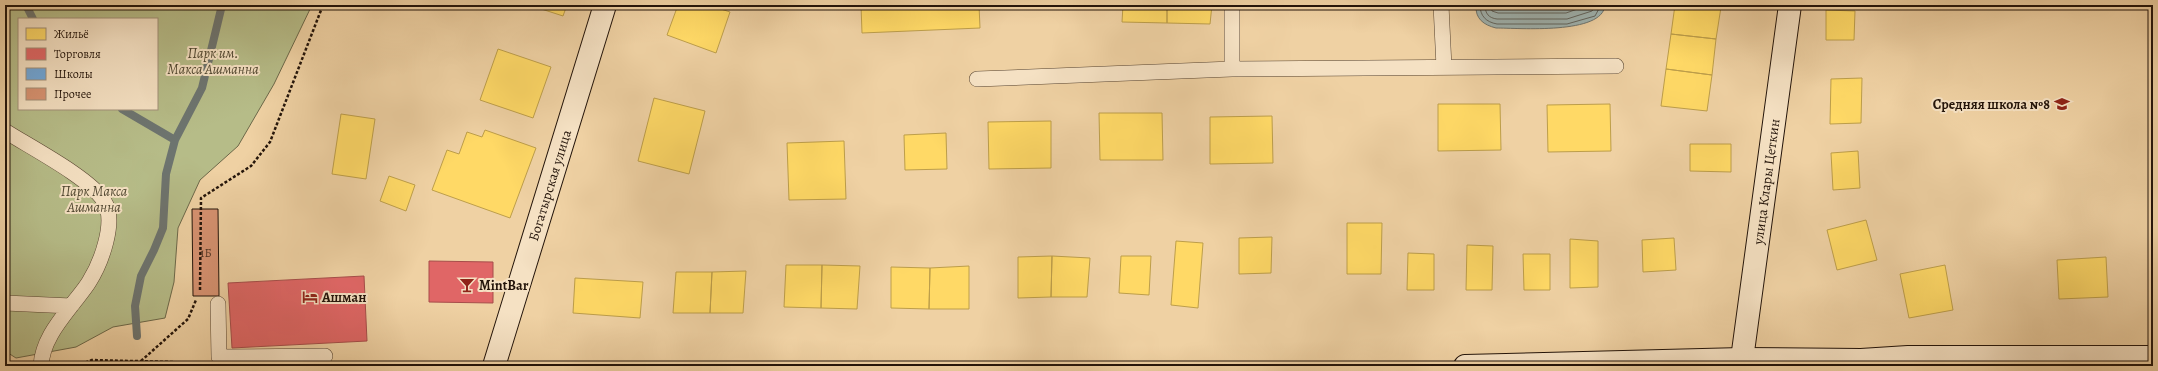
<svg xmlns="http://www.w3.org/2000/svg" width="2158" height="371" viewBox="0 0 2158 371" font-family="Alegreya,serif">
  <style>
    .green { fill: #b6bc88; stroke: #6c6849; fill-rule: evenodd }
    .water { fill: #9fb4b2; stroke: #6d746f }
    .homes { fill: #ffd966; stroke: #bd9e4a }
    .shops { fill: #e06666; stroke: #a74d4a }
    .schools { fill: #6fa8dc; stroke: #587c9d }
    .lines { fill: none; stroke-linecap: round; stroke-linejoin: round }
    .shore { stroke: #61645e; stroke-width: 1 }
    .stream { stroke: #6d746f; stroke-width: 8 }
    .building { fill: #d79271; stroke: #23140a }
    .lane-casing { stroke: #564330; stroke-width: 16 }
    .secondary-casing { stroke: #23140a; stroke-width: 24 }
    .path { stroke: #23140a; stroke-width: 2.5; stroke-dasharray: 3 2; stroke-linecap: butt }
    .lane { stroke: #f5e1c3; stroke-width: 15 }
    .secondary { stroke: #f5e1c3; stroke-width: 22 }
    .labels { text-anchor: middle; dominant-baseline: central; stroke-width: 4; stroke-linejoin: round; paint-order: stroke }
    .number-label { font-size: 12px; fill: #503424 }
    .park-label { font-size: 14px; font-style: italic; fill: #4f4630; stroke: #f5e1c3 }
    .poi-label { font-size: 14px; font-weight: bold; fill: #23140a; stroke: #f5e1c3; text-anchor: start }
    .street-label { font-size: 14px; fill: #23140a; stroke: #f5e1c3 }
  </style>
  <rect width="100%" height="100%" fill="#efd1a3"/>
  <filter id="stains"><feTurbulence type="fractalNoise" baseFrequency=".005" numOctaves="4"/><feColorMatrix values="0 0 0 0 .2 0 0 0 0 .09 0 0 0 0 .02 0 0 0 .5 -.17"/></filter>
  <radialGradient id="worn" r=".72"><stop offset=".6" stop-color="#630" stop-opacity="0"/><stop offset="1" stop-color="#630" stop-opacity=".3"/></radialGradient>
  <path class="green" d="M5 5H312L274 84 238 146 200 180 178 228 174 282 165 318 113 327 76 347 16 358 5 351V264L7 257 5 253ZM19 19H157V109H19Z"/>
  <path class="water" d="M1476 5H1605C1603 35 1518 28 1496 28 1484 25 1475 19 1476 5Z"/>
  <path class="homes" d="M529 5H567L563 16Z
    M678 5H709L730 12 716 53 667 35Z
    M861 5H979L980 28 862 33Z
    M1123 5H1167V23L1122 22Z
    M1167 5H1212L1210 24 1167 23Z
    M1675 5 1721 7 1716 39 1671 34Z
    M1826 10 1855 11 1854 40H1826Z
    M1671 34 1716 39 1712 75 1666 69Z
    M498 49 551 67 533 118 480 100Z
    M1666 69 1712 75 1707 111 1661 106Z
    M1862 78 1861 123 1830 124 1831 79Z
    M654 98 705 111 689 174 638 161Z
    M1438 104H1500L1501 150 1438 151Z
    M1610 104 1611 151 1548 152 1547 105Z
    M1099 113H1162L1163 160H1100Z
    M341 114 375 119 366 179 332 174Z
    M1272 116 1273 163 1210 164V117Z
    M1051 121V168L989 169 988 122Z
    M485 130 536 148 510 218 432 190 447 150 459 154 467 132 482 137Z
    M946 133 947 169 905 170 904 135Z
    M844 141 846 199 789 200 787 143Z
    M1690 144H1731V172L1690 171Z
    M1858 151 1860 188 1833 190 1831 153Z
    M389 176 415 185 406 211 380 201Z
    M1866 220 1877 260 1837 270 1827 230Z
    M1347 223H1382L1381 274H1347Z
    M1272 237 1271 273 1239 274V238Z
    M1674 238 1676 270 1643 272 1642 240Z
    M1570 239 1598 241V287L1570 288Z
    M1176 241 1203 243 1198 308 1171 305Z
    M1467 245 1493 246 1492 290H1466Z
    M1408 253 1434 254V290H1407Z
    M1523 254H1550V290H1524Z
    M1052 256 1051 297 1018 298V257Z
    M1052 256 1090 258 1087 297H1051Z
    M1121 256H1151L1149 295 1119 293Z
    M2106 257 2108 297 2059 299 2057 260Z
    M786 265H822L821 308 784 307Z
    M822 265 860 266 857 309 821 308Z
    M1945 265 1953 310 1909 318 1900 274Z
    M969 266V309H929L930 268Z
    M891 267 930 268 929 309 891 308Z
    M746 271 743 313H710L712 272Z
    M676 272H712L710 313H673Z
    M575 278 643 282 640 318 573 313Z"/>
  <path class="shops" d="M429 261 493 262V303L429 302Z
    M364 276 367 341 232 348 228 283Z"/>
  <path class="schools" d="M2136 5H2153V9H2136Z"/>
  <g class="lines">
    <path class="shore" d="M1480 5C1480 16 1486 22 1497 24H1567L1595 16 1601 5
      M1485 5C1485 14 1489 18 1497 19H1567L1592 11 1596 5
      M1491 5 1492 11 1498 13H1566L1589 5"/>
    <path class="stream" d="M26 5 33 19
      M122 109 175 140
      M137 336 135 306 141 276 154 250 163 228 166 174 175 140 202 88 222 5"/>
  </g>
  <path class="building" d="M192 209H218L219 296H193Z"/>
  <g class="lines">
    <g class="lane-casing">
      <path id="lane" d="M1441 5 1444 67
        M1232 69 1616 66
        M977 79 1232 69V5
        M5 131C30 147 90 178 104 201 117 221 101 263 89 282 84 290 77 298 71 306
        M5 303 71 306C57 324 42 343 41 366
        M218 304 219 357 325 356"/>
    </g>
    <g class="secondary-casing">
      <g id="secondary">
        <path id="s1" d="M1742 359 1790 5"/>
        <path id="s2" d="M494 366 605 5"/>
        <path d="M1465 366 1742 359 1861 360 1908 357H2153"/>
      </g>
    </g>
    <path class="path" d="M200 290 201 198 251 166 270 142 323 5
      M141 361 188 319 196 300
      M76 366 92 360 174 362 183 366"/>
    <use href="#lane" class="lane"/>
    <use href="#secondary" class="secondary"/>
  </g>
  <defs>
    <g id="school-bare" transform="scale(1.2)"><path d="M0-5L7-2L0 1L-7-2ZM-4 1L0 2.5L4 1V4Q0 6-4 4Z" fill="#8f2418" stroke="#f5e1c3" stroke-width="2.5" paint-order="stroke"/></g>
    <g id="bar-bare" transform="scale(1.2)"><path d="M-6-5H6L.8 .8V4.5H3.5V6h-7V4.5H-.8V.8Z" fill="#8f2418" stroke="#f5e1c3" stroke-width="2.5" paint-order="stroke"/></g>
    <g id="hotel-bare" transform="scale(1.2)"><path d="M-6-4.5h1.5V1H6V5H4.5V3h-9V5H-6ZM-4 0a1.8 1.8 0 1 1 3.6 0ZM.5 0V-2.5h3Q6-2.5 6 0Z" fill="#8f2418" stroke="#f5e1c3" stroke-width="2.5" paint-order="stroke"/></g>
  </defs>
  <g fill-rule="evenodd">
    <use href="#school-bare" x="2062" y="104"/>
    <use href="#bar-bare" x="467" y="285"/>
    <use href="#hotel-bare" x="310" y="297"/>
  </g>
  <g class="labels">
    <g class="number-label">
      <text x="206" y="253">1Б</text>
    </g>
    <g class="park-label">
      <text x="213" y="53">Парк им.<tspan x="213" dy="16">Макса Ашманна</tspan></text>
      <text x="94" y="191">Парк Макса<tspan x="94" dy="16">Ашманна</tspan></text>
    </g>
    <g class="poi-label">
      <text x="2050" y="104" text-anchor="end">Средняя школа №8</text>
      <text x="479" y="285">MintBar</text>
      <text x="322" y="297">Ашман</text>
    </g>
    <g class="street-label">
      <text stroke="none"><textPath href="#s1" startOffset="179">улица Клары Цеткин</textPath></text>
      <text stroke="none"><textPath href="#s2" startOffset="189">Богатырская улица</textPath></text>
    </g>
  </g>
  <rect width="2158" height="371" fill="none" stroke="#efd1a3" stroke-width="20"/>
  <rect x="6" y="6" width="2146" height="359" fill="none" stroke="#23140a" stroke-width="2"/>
  <rect x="10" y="10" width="2138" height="351" fill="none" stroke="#23140a"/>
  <rect x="18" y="18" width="140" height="92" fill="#f5e1c3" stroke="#a18f79"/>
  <rect x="26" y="28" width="20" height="12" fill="#ffd966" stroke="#a18f79"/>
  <text x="54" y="38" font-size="12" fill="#23140a">Жильё</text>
  <rect x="26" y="48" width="20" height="12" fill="#e06666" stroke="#a18f79"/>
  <text x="54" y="58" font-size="12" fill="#23140a">Торговля</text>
  <rect x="26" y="68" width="20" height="12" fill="#6fa8dc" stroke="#a18f79"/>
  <text x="54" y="78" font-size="12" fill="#23140a">Школы</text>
  <rect x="26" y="88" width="20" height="12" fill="#d79271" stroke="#a18f79"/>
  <text x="54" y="98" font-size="12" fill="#23140a">Прочее</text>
  <rect width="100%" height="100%" filter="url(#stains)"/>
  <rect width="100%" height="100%" fill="url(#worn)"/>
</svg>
